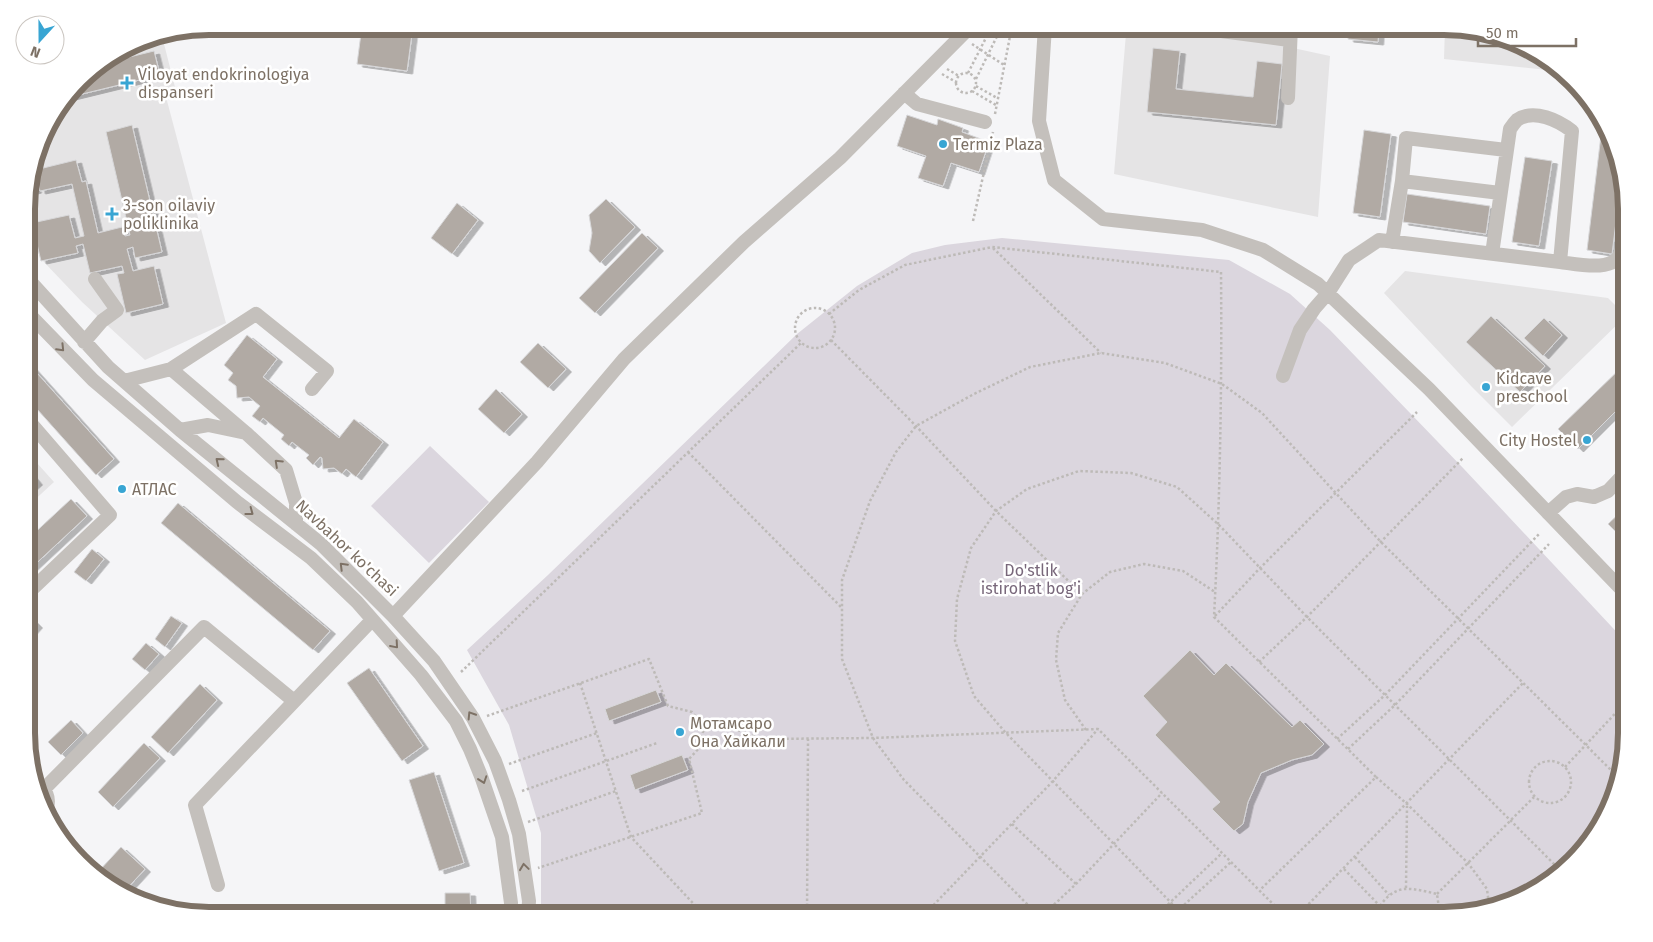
<svg xmlns="http://www.w3.org/2000/svg" width="1653" height="942" viewBox="0 0 1653 942" font-family="'Fira Sans',sans-serif">
  <style>
    .built { fill: #e5e4e5 }
    .green { fill: #dbd6de }
    .building { fill: #b1aaa4; stroke: #d7d7d9; filter: url(#shadow) }
    .lines { fill: none; stroke-linecap: round; stroke-linejoin: round }
    .path { stroke: #bdbab7; stroke-width: 2.5; stroke-dasharray: 2.5 2.5; stroke-linecap: butt }
    .minor { stroke: #c4c0bc; stroke-width: 14 }
    .oneway { stroke: #7d7165 }
    .poi-dot { fill: #38a5d3; stroke: #fff; stroke-width: 2 }
    .labels { text-anchor: middle; dominant-baseline: central; stroke-width: 5; stroke-linejoin: round; paint-order: stroke }
    .poi-label { font-size: 16px; fill: #7d7165; stroke: #fff; text-anchor: start }
    .street-label { font-size: 16px; fill: #7d7165; stroke: #fff }
    .park-label { font-size: 16px; fill: #78677a; stroke: #fff }
    .rim { fill: none; stroke: #7d7165; stroke-width: 6 }
  </style>
  <defs>
    <filter id="shadow"><feDropShadow dx="5.5" dy="3" stdDeviation="0" flood-color="#0004"/></filter>
  </defs>
  <rect width="100%" height="100%" fill="#f5f5f7"/>
  <path class="built" d="M1084 26H1296L1293 48 1330 56 1318 217 1114 174 1126 34Z
    M1445 27 1535 51 1557 71 1444 59Z
    M162 36 177 95 166 97 226 323 145 360 82 302 43 261 28 236V192L36 189 32 173 45 128 88 72 140 40Z
    M1405 271 1608 298 1626 316 1512 427 1471 386 1384 293Z
    M28 453 54 482 28 506Z"/>
  <path class="green" d="M1002 238 1229 260 1290 294 1330 330 1464 469 1626 642V744L1602 824 1535 891 1455 915 541 916V833L509 725 467 650 548 575 797 334 857 286 912 253 945 245Z
    M430 446 489 502 429 563 371 506Z"/>
  <path class="building" d="M362 26H413L407 71 357 64Z
    M1349 26H1379L1378 42 1348 39Z
    M1153 48 1180 51 1176 89 1253 97 1257 61 1282 64 1276 125 1147 112Z
    M154 51 160 75 70 97 88 72 101 64Z
    M907 115 937 125 938 119 963 128 962 132 989 142 979 172 951 163 943 186 918 178 926 156 897 146Z
    M132 125 162 252 135 258 133 247 127 249 133 271 154 266 163 304 126 313 117 274 124 273 122 266 90 273 83 244 76 246 78 253 41 261 32 223 69 215 75 238 84 236 72 184 40 191 35 170 76 160 82 182 86 181 98 233 122 227 125 236 130 235 106 132Z
    M1602 127 1621 182 1612 254 1587 250Z
    M1364 130 1391 134 1380 217 1353 213Z
    M1525 157 1552 161 1539 246 1512 242Z
    M32 173 36 190 28 192V186Z
    M1407 194 1490 206 1486 234 1403 222Z
    M606 199 635 227 600 263 589 251 592 233 589 215Z
    M457 203 478 220 452 254 431 238Z
    M642 233 658 248 595 313 579 298Z
    M1491 316 1545 366 1520 392 1466 342Z
    M1544 318 1562 335 1543 356 1524 338Z
    M247 335 277 359 263 377 339 438 354 419 383 442 356 477 346 469 342 474 334 468 323 469 322 458 320 457 313 465 306 458 309 455 292 442 289 446 281 439 284 435 263 418 260 422 252 416 260 406 249 397 237 398 236 386 228 380 233 373 224 365Z
    M538 343 566 369 548 388 520 362Z
    M28 363 114 459 96 475 28 399Z
    M1626 363V401L1578 449 1558 429Z
    M496 389 522 414 504 433 478 409Z
    M28 471 37 482 28 490Z
    M71 499 87 516 28 571V539Z
    M178 503 330 631 313 650 161 523Z
    M1626 507V542L1608 524Z
    M92 549 104 559 86 581 74 572Z
    M28 616 37 625 28 635Z
    M171 616 182 623 165 647 155 639Z
    M146 643 159 654 145 670 132 659Z
    M1190 650 1214 675 1226 663 1292 727 1300 720 1324 744 1312 755 1292 760 1261 773 1248 802 1243 824 1234 831 1212 809 1220 802 1155 735 1167 722 1143 696Z
    M369 668 423 746 402 761 347 683Z
    M200 684 217 700 168 753 151 737Z
    M656 690 661 702 609 721 605 709Z
    M71 720 83 733 61 755 48 742Z
    M144 743 160 758 113 807 98 792Z
    M682 755 688 770 635 790 630 775Z
    M434 772 464 863 439 871 409 780Z
    M121 847 145 869 123 893 119 891 98 872Z
    M445 893H470L471 916H445Z"/>
  <g class="lines">
    <path class="path" d="M972 44 1004 65
      M947 69 959 76
      M956 83a10 10 0 1 1 20 0a10 10 0 1 1-20 0Z
      M968 73 992 26
      M942 74 956 82
      M976 79 1002 26
      M976 86 997 98
      M972 91 996 105
      M995 114 1012 26
      M973 221 993 132
      M993 248 1101 353
      M795 328a20 20 0 1 1 40 0a20 20 0 1 1-40 0Z
      M829 314 859 290 905 265 992 247 1221 272C1222 387 1220 502 1214 617L1376 777 1260 890
      M831 340 916 426 996 511 1082 594
      M688 452 841 607
      M1215 616 1260 568 1417 412
      M1259 662 1307 617 1463 458
      M461 672 801 343
      M580 683 631 837 705 916
      M487 716 649 659 668 706 692 712 704 727 700 747 689 759 702 813 538 868
      M704 727 725 725 761 739 873 738 1098 729 1284 915
      M1086 730 1065 700 1056 660 1058 633 1082 594 1110 572 1144 564 1183 571 1215 592
      M1337 739 1385 695 1539 534
      M1348 749 1395 705 1549 544
      M1529 782a21 21 0 1 1 42 0a21 21 0 1 1-42 0Z
      M509 764 597 733
      M1565 767 1626 702
      M1376 777 1407 804 1468 863 1487 889 1489 905
      M522 791 657 743
      M528 822 616 791
      M1012 824 1076 884
      M1355 857 1389 895
      M1344 869 1379 905
      M1406 888 1407 806
      M1437 894 1534 797
      M1038 915 904 780 873 738 842 659V580L870 501 896 452 916 426 974 394 1030 367 1101 353 1165 363 1222 384 1262 413 1380 541 1617 776
      M1043 915 1076 884 1162 793
      M1157 915 1222 853
      M1173 915 1231 862
      M1183 915 1005 732 974 696 955 641 957 599 971 548 996 511 1027 489 1079 471 1131 473 1177 487 1219 525 1307 617 1558 868
      M1298 915 1523 683
      M1376 915C1380 902 1393 888 1408 889 1418 889 1428 892 1437 894L1440 915
      M807 916 808 739
      M923 916 1053 781 1098 729"/>
    <path class="minor" d="M1045 26 1039 121 1054 180 1103 219 1202 230 1263 250 1318 284 1429 389 1626 594
      M1183 26 1289 40
      M904 93 917 104 985 122
      M1288 98 1291 26
      M1402 181 1500 193
      M1392 242 1402 181 1406 138 1506 150
      M1560 262C1577 264 1615 273 1621 252 1624 242 1625 231 1626 221
      M28 279 108 367 180 430 321 544 393 616 434 661 473 718 495 761 509 800 519 834 529 901 528 916
      M28 313 93 380 237 502 311 558 357 602 421 675 456 721 470 749 481 776 502 837 511 903 510 916
      M84 342 102 321 117 310 95 279
      M171 369 256 314 327 371 312 389
      M1283 376 1300 330 1314 309 1328 293 1349 260 1379 240 1560 262 1572 131C1559 121 1534 108 1517 120 1515 122 1512 126 1510 129L1492 254
      M124 381 171 369 246 433
      M180 430 208 425 246 433 286 470 296 503V524
      M1548 513 1566 497 1577 494 1594 497 1608 491 1626 472
      M28 593 110 515 28 420
      M393 616 537 462 624 359 744 242 840 158 971 26
      M38 783C46 791 50 797 47 808
      M44 789 204 627 294 701
      M218 885 195 805 372 620"/>
  </g>
  <defs><path id="oneway-chevron" d="M-2-3.5L2.5 0L-2 3.5" fill="none" stroke-width="1.6" stroke-linecap="round" stroke-linejoin="round" transform="scale(1.25)"/></defs>
  <g class="oneway">
    <use href="#oneway-chevron" transform="translate(61 348) rotate(46)"/>
    <use href="#oneway-chevron" transform="translate(219 461) rotate(-141)"/>
    <use href="#oneway-chevron" transform="translate(278 463) rotate(-137)"/>
    <use href="#oneway-chevron" transform="translate(250 512) rotate(37)"/>
    <use href="#oneway-chevron" transform="translate(343 566) rotate(-135)"/>
    <use href="#oneway-chevron" transform="translate(395 645) rotate(49)"/>
    <use href="#oneway-chevron" transform="translate(471 715) rotate(-122)"/>
    <use href="#oneway-chevron" transform="translate(483 780) rotate(71)"/>
    <use href="#oneway-chevron" transform="translate(524 867) rotate(-98)"/>
  </g>
  <g class="poi-dot">
    <path d="M124.5 75.5h5v5h5v5h-5v5h-5v-5h-5v-5h5z"/>
    <circle cx="943" cy="144" r="5"/>
    <path d="M109.5 206.5h5v5h5v5h-5v5h-5v-5h-5v-5h5z"/>
    <circle cx="1486" cy="387" r="5"/>
    <circle cx="1587" cy="440" r="5"/>
    <circle cx="122" cy="489" r="5"/>
    <circle cx="680" cy="732" r="5"/>
  </g>
  <g class="labels">
    <g class="poi-label">
      <text x="138" y="74">Viloyat endokrinologiya<tspan x="138" dy="18">dispanseri</tspan></text>
      <text x="953" y="144">Termiz Plaza</text>
      <text x="123" y="205">3-son oilaviy<tspan x="123" dy="18">poliklinika</tspan></text>
      <text x="1496" y="378">Kidcave<tspan x="1496" dy="18">preschool</tspan></text>
      <text x="1577" y="440" text-anchor="end">City Hostel</text>
      <text x="132" y="489">АТЛАС</text>
      <text x="690" y="723">Мотамсаро<tspan x="690" dy="18">Она Хайкали</tspan></text>
    </g>
    <g class="street-label">
      <text transform="translate(347 548) rotate(43)">Navbahor ko'chasi</text>
    </g>
    <g class="park-label">
      <text x="1031" y="570">Do'stlik<tspan x="1031" dy="18">istirohat bog'i</tspan></text>
    </g>
  </g>
  <path d="M0 0H1653V942H0ZM209 35H1444A174 174 0 0 1 1618 209V733A174 174 0 0 1 1444 907H209A174 174 0 0 1 35 733V209A174 174 0 0 1 209 35Z" fill="#fff" fill-rule="evenodd"/>
  <path class="rim" d="M209 35H1444A174 174 0 0 1 1618 209V733A174 174 0 0 1 1444 907H209A174 174 0 0 1 35 733V209A174 174 0 0 1 209 35Z"/>
  <g transform="translate(40 40) rotate(201)"><circle r="24" fill="#ffffff" stroke="#cbc6c1"/>
  <path d="M0-4L9 19L0 12L-9 19Z" fill="#38a5d3"/>
  <text y="-8" font-size="14" font-weight="bold" text-anchor="middle" fill="#7d7165">N</text>
  </g>
  <path d="M1478 38v8h98v-8" fill="none" stroke="#7d7165" stroke-width="2.5"/>
  <text x="1486" y="38" font-size="15" fill="#7d7165" stroke="#ffffff" stroke-width="4" paint-order="stroke">50 m</text>
</svg>
